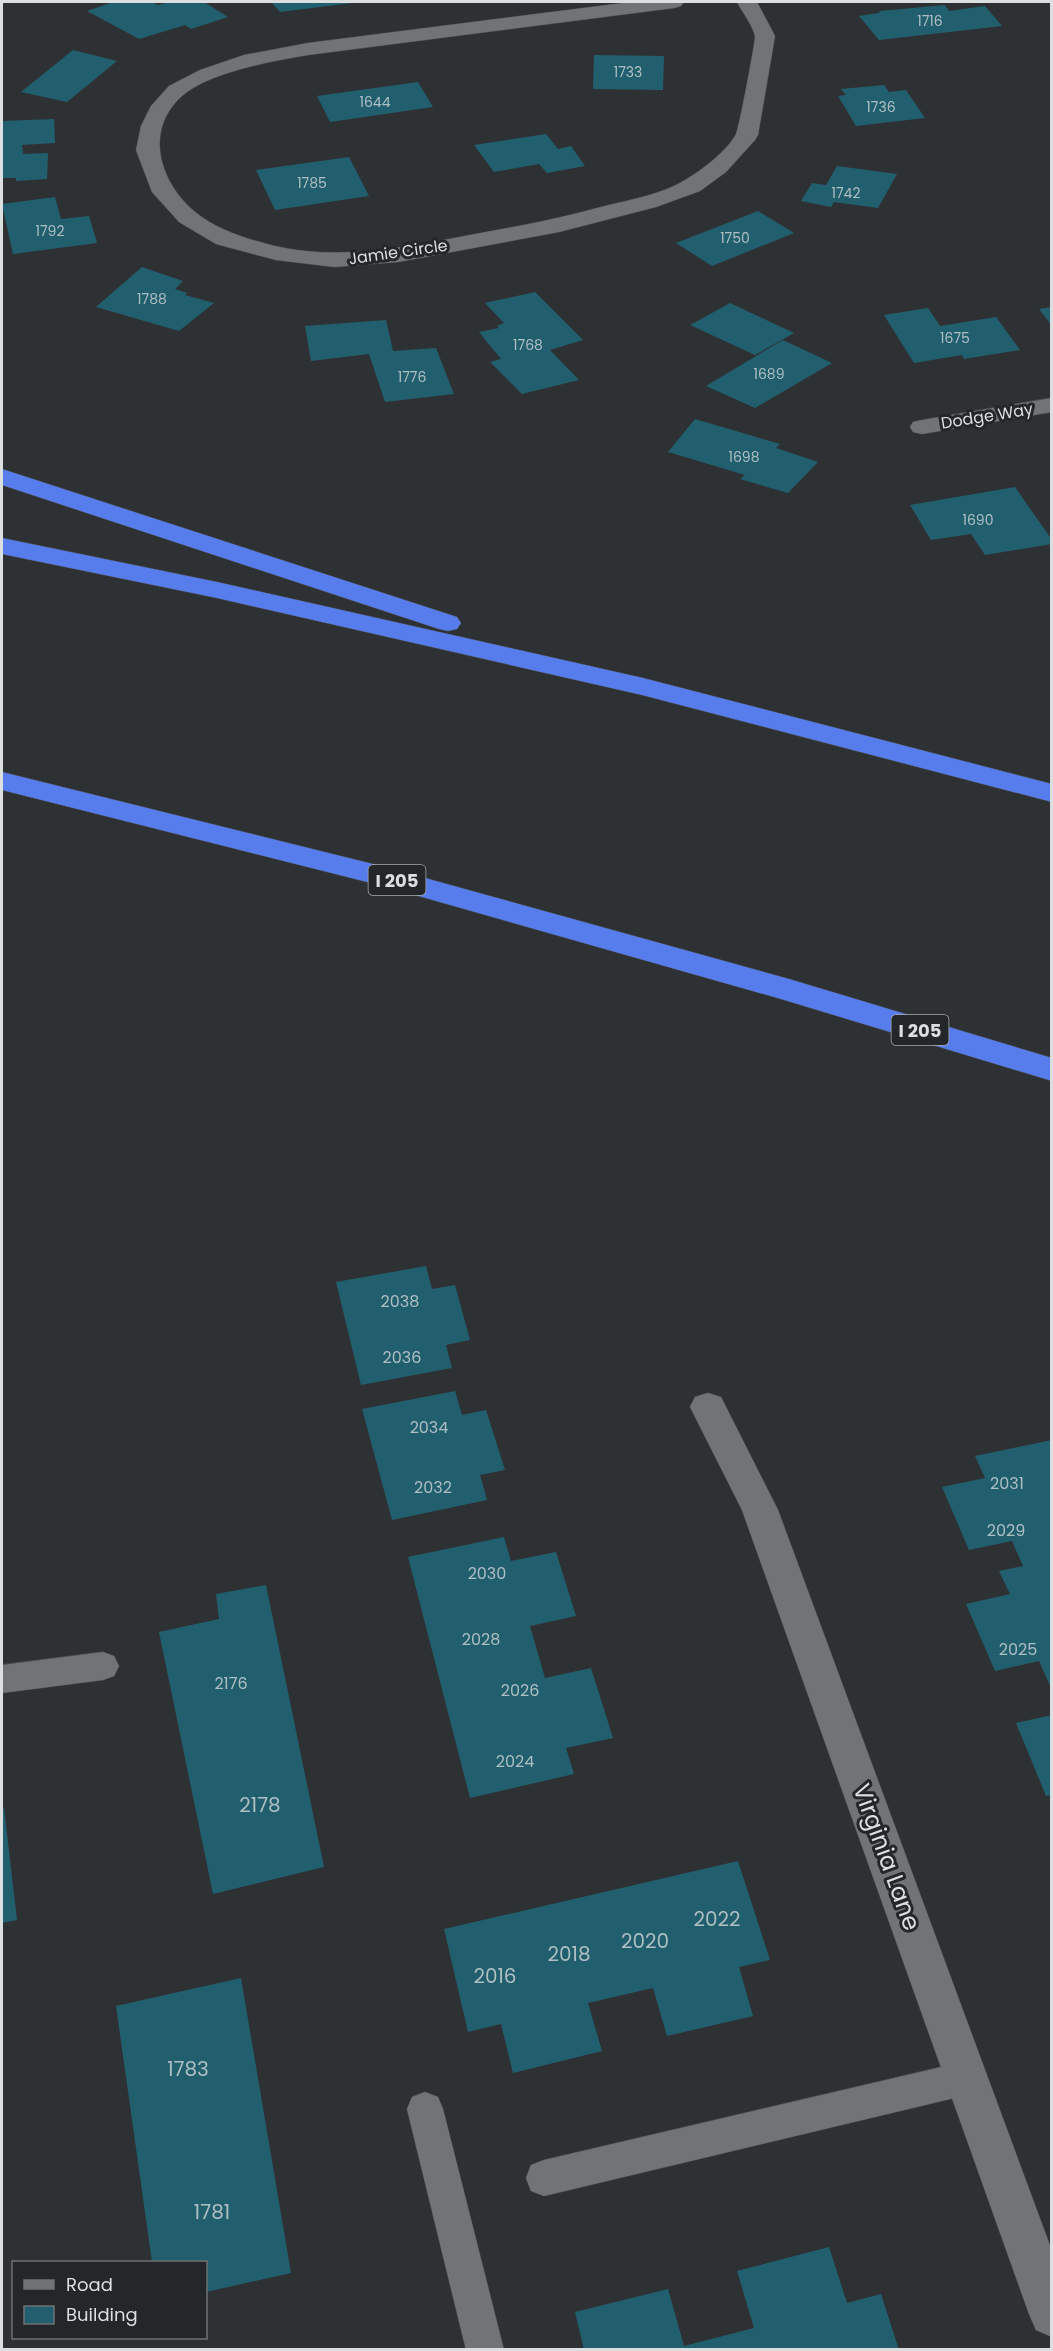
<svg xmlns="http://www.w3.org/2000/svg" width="1053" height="2351" viewBox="0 0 1053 2351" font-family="Poppins,sans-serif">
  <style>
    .building { fill: #225f6e }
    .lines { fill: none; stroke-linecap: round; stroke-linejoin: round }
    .lane-casing { stroke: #4d5052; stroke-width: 1 }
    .street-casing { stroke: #4d5052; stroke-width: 1 }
    .highway-casing { stroke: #4d5052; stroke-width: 1 }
    .lane { fill: #707477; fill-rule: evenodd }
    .street { fill: #707477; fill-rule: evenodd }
    .highway { fill: #577ceb; fill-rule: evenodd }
    .labels { text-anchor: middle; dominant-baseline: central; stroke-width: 6; stroke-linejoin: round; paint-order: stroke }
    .far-number-label { font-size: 14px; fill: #aebfc4 }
    .far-street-label { font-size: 16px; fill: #dcdfe0; stroke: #24272a }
    .number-label { font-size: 16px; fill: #aebfc4 }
    .shield { fill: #24272a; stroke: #a5a8a9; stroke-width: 1.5 }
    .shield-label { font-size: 18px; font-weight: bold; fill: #dcdfe0 }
    .near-number-label { font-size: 20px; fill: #aebfc4 }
    .near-street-label { font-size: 24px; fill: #dcdfe0; stroke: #24272a }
  </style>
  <rect width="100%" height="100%" fill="#2e3134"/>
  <path class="building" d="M113 2H151L158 5 170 2H204L228 17 191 29 185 25 139 39 87 11Z
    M271 2H351L352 3 280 12Z
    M945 5 949 11 985 6 1002 26 879 40 859 16 879 13 880 11Z
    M73 50 117 61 67 102 21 92Z
    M594 55 664 56 663 90 593 89Z
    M418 82 433 107 330 122 317 96Z
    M884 85 889 92 906 90 925 118 856 126 838 96 846 95 841 89Z
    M54 119 55 143 22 145 23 154 48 153 47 179 16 181V178H2V121Z
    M546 134 558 149 571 146 585 166 547 173 539 164 494 172 474 145Z
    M349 157 369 196 275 210 256 170Z
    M837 166 897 174 878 208 834 202 831 207 801 201 812 183 826 185Z
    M55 197 61 219 89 216 97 243 13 254 2 204Z
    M758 211 794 233 712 266 676 243Z
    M142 267 183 281 175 289 187 293 185 295 214 303 179 331 96 307Z
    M535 292 583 340 550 350 579 380 522 394 490 362 501 359 479 332 499 328 497 326 504 323 485 303Z
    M730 303 794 333 755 355 690 325Z
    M1052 307V326L1039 309Z
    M928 308 940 326 996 317 1020 350 964 359 962 355 914 363 884 315Z
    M386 320 393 351 436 348 454 394 385 402 369 354 311 361 305 326Z
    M783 340 832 363 755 408 706 386Z
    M695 419 780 444 776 448 818 462 788 493 740 479 745 475 668 452Z
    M1015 487 1052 540V544L985 555 971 534 931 540 910 505Z
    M426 1266 432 1289 455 1285 470 1340 446 1345 452 1368 361 1385 336 1282Z
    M455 1391 462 1415 486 1410 505 1470 480 1475 487 1500 392 1520 362 1409Z
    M1052 1440V1690L1039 1661 995 1671 966 1604 1010 1594 999 1571 1023 1566 1012 1541 969 1550 942 1487 985 1478 975 1456Z
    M504 1537 511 1561 556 1552 576 1616 530 1626 545 1678 591 1668 613 1738 566 1748 574 1774 470 1798 408 1557Z
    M266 1585 324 1867 213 1894 159 1632 219 1619 216 1594Z
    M1052 1715V1795L1046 1796 1016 1723Z
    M2 1808H4L17 1920 2 1923Z
    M738 1861 770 1960 739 1967 753 2016 667 2036 653 1988 588 2003 602 2051 513 2073 501 2024 468 2032 444 1929Z
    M241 1978 291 2273 206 2292V2262H152L116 2006Z
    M829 2247 847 2303 881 2294 899 2350H584L575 2312 668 2289 684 2346 754 2328 737 2271Z"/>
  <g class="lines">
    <g class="lane-casing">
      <path id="lane" d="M103 1652 114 1656 119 1666 114 1676 103 1680 2 1693V1665Z
        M967 2061 979 2066 985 2078 979 2090 967 2095 544 2196 531 2191 526 2178 531 2165 544 2160Z
        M425 2092 438 2097 443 2109 504 2350H466L407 2109 412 2097Z"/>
    </g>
    <g class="street-casing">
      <path id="street" d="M631 2H684L681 6 674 8 308 55C273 61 209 72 182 96 144 130 159 181 194 211 216 230 247 239 275 246 340 261 406 247 470 235 514 227 558 219 601 207 628 200 661 195 685 180 701 171 728 150 736 134 739 129 755 43 755 37 754 27 742 12 737 2H757L775 36 758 135 755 140 726 172 700 191 656 207 559 232 398 262 334 267 276 260 216 244 179 222 152 192 136 150 141 126 151 106 169 86 200 70 244 55 308 43Z
        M1052 398V412L922 434 913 432 910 427 913 422 922 420Z
        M708 1393 721 1397 778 1510 1052 2251V2337L1036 2330 1029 2314 742 1510 690 1407 695 1397Z"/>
    </g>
    <g class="highway-casing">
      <path id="highway" d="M2 469 457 617 461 623 457 629 448 631 439 629 2 485Z
        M2 538 217 582 643 678 1052 784V802L642 695 217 598 2 554Z
        M2 772 389 868 789 979 1052 1058V1081L781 999 387 887 2 790Z"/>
    </g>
    <use href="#lane" class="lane"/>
    <use href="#street" class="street"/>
    <use href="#highway" class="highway"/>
  </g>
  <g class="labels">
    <g class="far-number-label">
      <text x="930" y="21">1716</text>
      <text x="628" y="72">1733</text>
      <text x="375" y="102">1644</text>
      <text x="881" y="107">1736</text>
      <text x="312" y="183">1785</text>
      <text x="846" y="193">1742</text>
      <text x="50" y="231">1792</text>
      <text x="735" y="238">1750</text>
      <text x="152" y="299">1788</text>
      <text x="955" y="338">1675</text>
      <text x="528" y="345">1768</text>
      <text x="769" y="374">1689</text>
      <text x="412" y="377">1776</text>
      <text x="744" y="457">1698</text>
      <text x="978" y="520">1690</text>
    </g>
    <g class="far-street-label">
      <text transform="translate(398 252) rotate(-8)">Jamie Circle</text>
      <text transform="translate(987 416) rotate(-9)">Dodge Way</text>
    </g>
    <g class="number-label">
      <text x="400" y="1301">2038</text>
      <text x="402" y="1357">2036</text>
      <text x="429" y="1427">2034</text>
      <text x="1007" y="1483">2031</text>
      <text x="433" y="1487">2032</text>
      <text x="1006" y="1530">2029</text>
      <text x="487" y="1573">2030</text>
      <text x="481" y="1639">2028</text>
      <text x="1018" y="1649">2025</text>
      <text x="231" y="1683">2176</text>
      <text x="520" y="1690">2026</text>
      <text x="515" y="1761">2024</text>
    </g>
    <g class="shield">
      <rect x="368.5" y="865" width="57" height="30" rx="4.5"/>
      <rect x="891.5" y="1015" width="57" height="30" rx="4.5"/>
    </g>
    <g class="shield-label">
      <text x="397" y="880">I 205</text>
      <text x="920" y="1030">I 205</text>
    </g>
    <g class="near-number-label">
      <text x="260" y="1805">2178</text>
      <text x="717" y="1919">2022</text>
      <text x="645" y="1941">2020</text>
      <text x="569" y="1954">2018</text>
      <text x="495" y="1976">2016</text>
      <text x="188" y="2069">1783</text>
      <text x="212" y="2212">1781</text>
    </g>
    <g class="near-street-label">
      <text transform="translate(887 1857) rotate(70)">Virginia Lane</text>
    </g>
  </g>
  <rect width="1053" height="2351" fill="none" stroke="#dcdfe0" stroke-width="6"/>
  <rect x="12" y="2261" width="195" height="78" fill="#24272a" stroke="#6e7173" stroke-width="1.5"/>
  <rect x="24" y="2280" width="30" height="9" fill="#707477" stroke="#6e7173" stroke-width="1.5"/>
  <text x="66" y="2291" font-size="18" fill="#dcdfe0">Road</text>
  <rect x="24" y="2306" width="30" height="18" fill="#225f6e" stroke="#6e7173" stroke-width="1.5"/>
  <text x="66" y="2321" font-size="18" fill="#dcdfe0">Building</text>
</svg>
